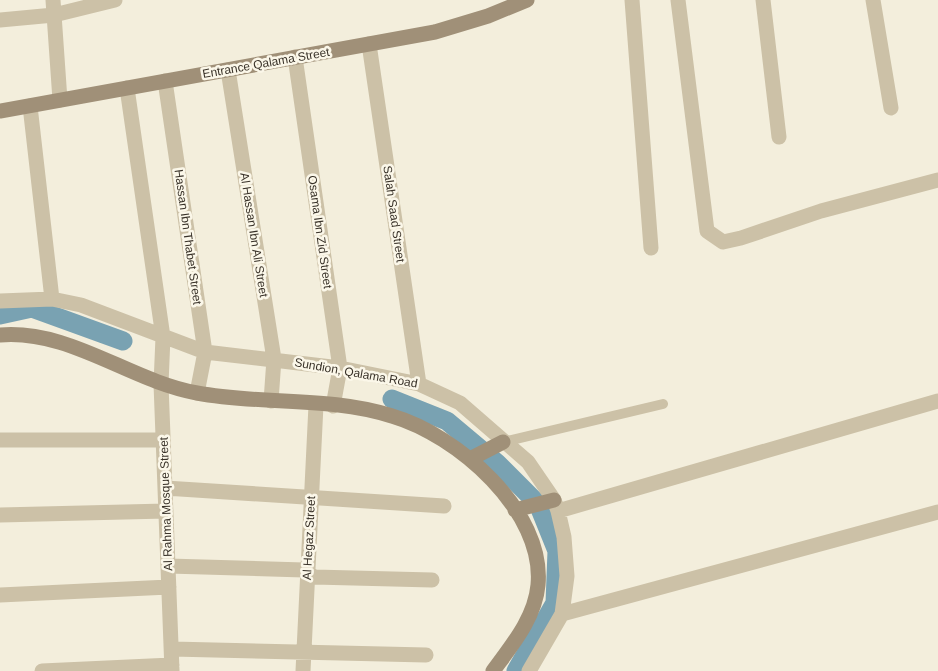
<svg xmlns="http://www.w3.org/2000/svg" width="938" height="671" viewBox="0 0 938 671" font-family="Arial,sans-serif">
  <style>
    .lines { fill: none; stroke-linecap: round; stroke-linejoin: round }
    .canal { stroke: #79a2b2; stroke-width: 19 }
    .lane { stroke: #ccc1a7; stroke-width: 10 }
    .street { stroke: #ccc1a7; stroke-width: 15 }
    .secondary { stroke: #a09078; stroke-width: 15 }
    .labels { text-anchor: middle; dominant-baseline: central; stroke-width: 5; stroke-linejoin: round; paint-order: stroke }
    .street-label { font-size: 12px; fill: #383128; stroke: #fbf7e9 }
  </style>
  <rect width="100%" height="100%" fill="#f3eedc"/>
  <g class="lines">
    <path class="canal" d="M0 315 32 308 123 341
      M392 399 447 421 497 463 538 504 557 551 555 603 516 671"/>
    <path class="lane" d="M503 442 663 404"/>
    <path class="street" d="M53 0 60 100
      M632 0 651 248
      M678 0 707 231 723 242 741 238 821 211 938 180
      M763 0 779 137
      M873 0 891 108
      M0 20 54 15 115 0
      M369 44 419 384
      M295 57 340 368 333 406
      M228 70 274 359 271 401
      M165 81 205 352 197 393
      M127 88 163 337 161 384 172 671
      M30 106 52 299
      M0 301 52 299 81 305 205 352 340 368 419 384 460 403 528 462 554 500 558 511 564 537 567 576 562 614 529 671
      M0 440H163
      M165 488 444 506
      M558 511 938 401
      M0 515 166 511
      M168 566 304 570 314 577 432 580
      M0 595 169 587
      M562 614 938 512
      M172 649 426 655
      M42 671 172 665
      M303 671 316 405"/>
    <path class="secondary" d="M0 111 435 32 488 16 527 0
      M0 335C70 329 130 381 197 393 261 405 330 396 392 416 457 435 545 511 538 585 535 618 512 645 493 671
      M470 459 503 442
      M515 510 554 500"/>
  </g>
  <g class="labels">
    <g class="street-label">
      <text transform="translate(266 63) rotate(-10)">Entrance Qalama Street</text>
      <text transform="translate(394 214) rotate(82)">Salah Saad Street</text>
      <text transform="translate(320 232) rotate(82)">Osama Ibn Zid Street</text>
      <text transform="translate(254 235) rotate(81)">Al Hassan Ibn Ali Street</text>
      <text transform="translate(188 237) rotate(82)">Hassan Ibn Thabet Street</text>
      <text transform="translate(356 373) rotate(10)">Sundion, Qalama Road</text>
      <text transform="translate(166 504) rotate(-92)">Al Rahma Mosque Street</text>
      <text transform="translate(309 538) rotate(-87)">Al Hegaz Street</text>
    </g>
  </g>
</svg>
